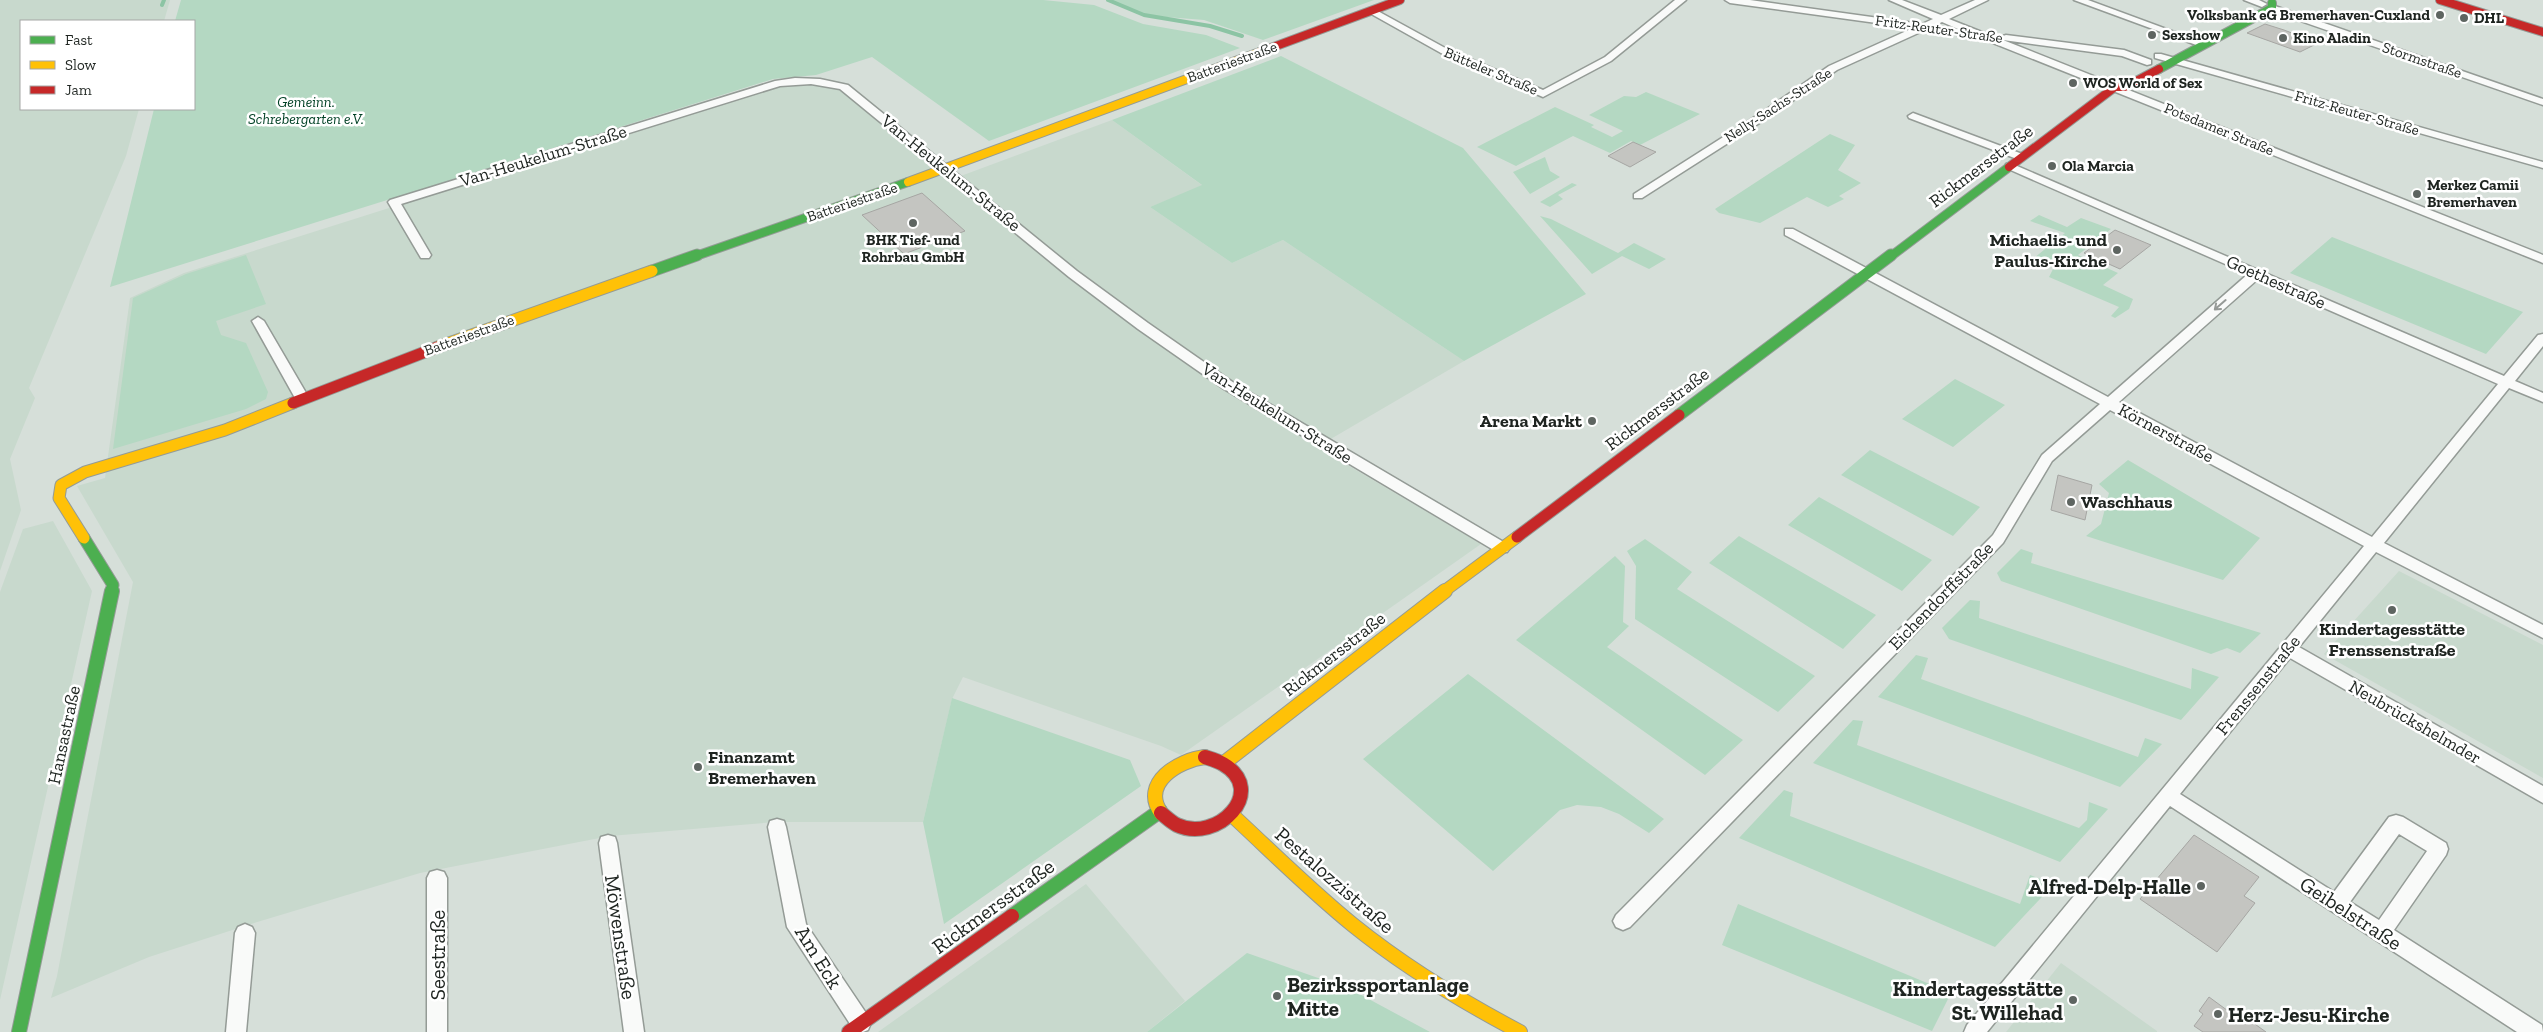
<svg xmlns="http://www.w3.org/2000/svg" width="2543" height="1032" viewBox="0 0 2543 1032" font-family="'Zilla Slab',serif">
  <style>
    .built { fill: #c8d9cd }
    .green { fill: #b4d8c2 }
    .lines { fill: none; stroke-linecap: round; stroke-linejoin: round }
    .stream { stroke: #8cc4a4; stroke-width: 4 }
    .building { fill: #c4c5c1; stroke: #a6a6a3 }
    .street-casing { stroke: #949b96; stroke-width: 3 }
    .fast-far2-casing { stroke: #949b96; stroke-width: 10 }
    .fast-far1-casing { stroke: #949b96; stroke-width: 13 }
    .fast-casing { stroke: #949b96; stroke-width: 16 }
    .slow-far2-casing { stroke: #949b96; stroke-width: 10 }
    .slow-far1-casing { stroke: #949b96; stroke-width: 13 }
    .slow-casing { stroke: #949b96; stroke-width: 16 }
    .jam-far2-casing { stroke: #949b96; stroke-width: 10 }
    .jam-far1-casing { stroke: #949b96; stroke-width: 13 }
    .jam-casing { stroke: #949b96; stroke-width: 16 }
    .street { fill: #f9faf9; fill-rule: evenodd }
    .fast-far2 { stroke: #4caf50; stroke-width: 8 }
    .fast-far1 { stroke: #4caf50; stroke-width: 11 }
    .fast { stroke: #4caf50; stroke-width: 14 }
    .slow-far2 { stroke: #ffc107; stroke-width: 8 }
    .slow-far1 { stroke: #ffc107; stroke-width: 11 }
    .slow { stroke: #ffc107; stroke-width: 14 }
    .jam-far2 { stroke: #c62828; stroke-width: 8 }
    .jam-far1 { stroke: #c62828; stroke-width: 11 }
    .jam { stroke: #c62828; stroke-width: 14 }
    .oneway { stroke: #969a97 }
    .poi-dot { fill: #5e6561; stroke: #fff; stroke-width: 2 }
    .labels { text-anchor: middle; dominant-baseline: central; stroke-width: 5; stroke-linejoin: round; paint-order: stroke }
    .far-poi-label { font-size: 15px; font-weight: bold; fill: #1e2420; stroke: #fff; text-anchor: start }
    .far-street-label { font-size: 15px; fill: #1e2420; stroke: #fff }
    .far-park-label { font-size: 15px; font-style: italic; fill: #004125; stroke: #fff }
    .street-label { font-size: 18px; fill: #1e2420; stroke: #fff }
    .poi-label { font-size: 18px; font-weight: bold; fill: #1e2420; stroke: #fff; text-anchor: end }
    .near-street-label { font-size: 21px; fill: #1e2420; stroke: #fff }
    .near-poi-label { font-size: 21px; font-weight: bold; fill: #1e2420; stroke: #fff; text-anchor: end }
  </style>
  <rect width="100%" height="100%" fill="#d6dfd9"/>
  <path class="built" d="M0 0H170L164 21H21V109H139L126 156 29 388 35 398 10 459 21 510 0 571Z
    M811 83 838 89 950 180 1112 120 1203 186 1150 207 1232 263 1283 240 1464 361 1317 447 1481 544 1181 755 1161 746 963 677 952 699 923 822H775L610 836 420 873 251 924 149 957 51 998 57 976 133 582 77 486 105 478 130 298 184 273 775 86Z
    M53 521 92 591 0 1000V592L23 529Z
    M2399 571 2543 645V778L2324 654Z
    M1086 884 1185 1001 1147 1032H878Z
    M2061 963 2157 1031V1032H2006Z"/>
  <path class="green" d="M181 0H1043L1094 5 1143 24 1206 35 1240 48 989 141 872 57 816 75 773 79 110 287 154 109H194V21H175Z
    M1112 0H1374L1263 40 1204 20 1154 16 1127 9Z
    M1281 56 1463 148 1586 294 1464 361 1283 240 1232 263 1150 207 1202 185 1112 120Z
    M1646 92 1700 114 1640 145 1631 141 1610 153 1573 136 1516 166 1477 147 1555 107 1594 125 1591 127 1612 137 1623 131 1589 115 1624 96 1636 97Z
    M1830 134 1855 145 1838 170 1861 183 1839 196 1844 199 1828 207 1807 197 1760 223 1719 213 1715 209Z
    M1545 157 1550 171 1560 177 1530 194 1513 172Z
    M1572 183 1577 185 1558 195 1563 199 1550 207 1540 202Z
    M2039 215 2067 227 2081 218 2111 229 2078 255 2118 273 2103 285 2133 299 2129 309 2115 318 2111 316 2119 307 2049 277 2054 267 2034 258 2065 233 2030 221Z
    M1540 216 1551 219 1618 253 1634 243 1666 259 1649 269 1622 256 1592 274Z
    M2332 237 2523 312 2486 354 2290 273Z
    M246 255 266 304 216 321 221 335 246 343 268 392 266 399 246 409 113 449 133 298 186 274Z
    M1955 379 2005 405 1953 447 1902 419Z
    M1870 450 1980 507 1953 536 1841 475Z
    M2128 460 2260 538 2223 580 2086 536 2101 524 2109 493 2099 484Z
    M1819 497 1932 560 1902 591 1788 525Z
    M1739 536 1876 615 1843 649 1709 563Z
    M1645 539 1692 572 1677 589 1815 676 1778 712 1635 619 1636 566 1627 551Z
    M2021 549 2033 553 2031 563 2261 633 2240 653 2227 648 2211 654 2001 581 1997 573Z
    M1615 556 1625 566 1623 622 1629 626 1607 647 1743 740 1705 775 1516 640Z
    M1970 600 1980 601 1979 618 2191 689 2192 668 2219 677 2181 720 1949 639 1942 628Z
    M1916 655 1928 658 1921 679 2138 757 2145 738 2162 744 2120 787 1878 697Z
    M1468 674 1664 819 1649 833 1619 814 1601 807 1577 805 1560 810 1493 871 1363 759Z
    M952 698 1130 760 1141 786 944 924 923 822Z
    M1853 720 1863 721 1857 745 2079 828 2087 820 2089 802 2108 809 2060 862 1813 763Z
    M1784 790 1793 793 1790 816 2020 904 2030 875 2054 884 1995 947 1739 838Z
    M1738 904 1951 993 1932 1031 1722 945Z
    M1247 953 1352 990 1430 1032H1147Z"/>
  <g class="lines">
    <path class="stream" d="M1108 0 1144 15 1210 26 1242 36
      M162 5 164 0"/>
  </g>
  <path class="building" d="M2265 24 2284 30 2318 43 2300 52 2247 33Z
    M1633 142 1656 152 1630 167 1608 156Z
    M922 193 965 231 904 254 862 215Z
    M2115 230 2151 245 2120 269 2084 253Z
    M2058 475 2092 485 2085 520 2051 510Z
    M2194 835 2259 877 2244 896 2255 903 2217 952 2140 899Z
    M2209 997 2235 1016 2238 1012 2266 1032H2203L2194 1026 2203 1014 2199 1011Z"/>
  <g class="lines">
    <g class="street-casing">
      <path id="street" d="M1675 0H1686L1611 61 1543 97 1441 53 1366 11 1374 9 1447 49 1543 90 1605 57Z
        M1725 0H1750L1922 24 1933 19 1889 0H1902L1941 15 1975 0H1988L1949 19 2002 40 2003 36 2006 35 2124 50 2151 60V64L2147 65 2122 56 2003 40 2543 255V263L1963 31 1959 35 1925 30 1837 70 1772 115 1642 198H1634V194L1764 111 1829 66 1913 28 1730 3ZM1942 22 1958 29 1934 26Z
        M2074 0H2088L2207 44 2199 46Z
        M2244 0H2259L2267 4 2262 7Z
        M2269 6H2275L2543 99V105L2269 10Z
        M2155 54H2161L2543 162V168L2155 58Z
        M795 78 820 79 848 85 1077 271 1148 323 1234 383 1507 544 1510 548 1507 552H1497L1224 389 1138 329 1069 277 840 89 811 84 780 86 401 204 431 255 429 258H421L388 202 390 200 775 81Z
        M1913 113 2025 155 2026 157 2021 160 2017 159 1909 118 1908 116Z
        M2010 163 2504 376 2538 335 2543 334V346L2515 381 2543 393V402L2509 388 2384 543 2543 625V638L2376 552 2299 647 2543 786V803L2290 658 2180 794 2334 892 2389 817 2396 815 2403 817 2446 843 2448 849 2446 855 2394 930 2542 1025 2543 1032H2517L2170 806 1987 1032H1964L1967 1025 2364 546 2110 410 2052 461 2003 543 1630 927 1623 930 1616 927 1613 921 1616 915 1993 535 2042 455 2100 404 1785 235V229H1793L2108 397 2248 274 2006 168V164ZM2258 279 2498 384 2372 537 2119 402ZM2399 834 2427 851 2379 920 2350 902Z
        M258 317 264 321 309 398 307 401 302 402 295 398 252 321Z
        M777 819 784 821 786 827 806 924 868 1016 871 1023 868 1030 863 1032 854 1030 787 927 768 827 770 821Z
        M608 835 615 837 617 843 644 1032H624L599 843 601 837Z
        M437 870 444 872 447 878V1032H427V878L430 872Z
        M245 924 252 927 255 933 246 1032H226L235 933 238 927Z"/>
    </g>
    <g class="fast-far2-casing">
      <path id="fast-far2" d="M2159 69 2272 8V3
        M693 257 908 182
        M1890 257 2009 167"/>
    </g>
    <g class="fast-far1-casing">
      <path id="fast-far1" d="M652 271 697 255
        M1679 415 1891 255
        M84 538 113 585 111 592"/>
    </g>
    <g class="fast-casing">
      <path id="fast" d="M1012 916 1160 811
        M19 1032 112 591"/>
    </g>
    <g class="slow-far2-casing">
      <path id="slow-far2" d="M908 182 1260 52"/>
    </g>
    <g class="slow-far1-casing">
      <path id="slow-far1" d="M438 347 652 271
        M84 538 59 498 61 485 85 472 225 430 293 403
        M1443 592 1517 537"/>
    </g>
    <g class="slow-casing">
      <path id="slow" d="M1224 763 1445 591
        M1161 813C1140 783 1179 760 1205 757
        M1232 815C1272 852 1311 891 1353 925 1405 967 1461 1001 1520 1032"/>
    </g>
    <g class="jam-far2-casing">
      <path id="jam-far2" d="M2440 0 2543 32
        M1260 52 1400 0
        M2009 167 2115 87H2125L2159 69"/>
    </g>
    <g class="jam-far1-casing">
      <path id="jam-far1" d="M293 403 438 347
        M1517 537 1679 415"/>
    </g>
    <g class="jam-casing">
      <path id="jam" d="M1161 813C1166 817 1171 822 1177 825 1217 844 1269 791 1223 764 1218 761 1211 759 1205 757
        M849 1032 1012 916"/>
    </g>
    <use href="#street" class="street"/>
    <use href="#fast-far2" class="fast-far2"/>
    <use href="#fast-far1" class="fast-far1"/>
    <use href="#fast" class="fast"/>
    <use href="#slow-far2" class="slow-far2"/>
    <use href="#slow-far1" class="slow-far1"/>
    <use href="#slow" class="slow"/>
    <use href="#jam-far2" class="jam-far2"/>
    <use href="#jam-far1" class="jam-far1"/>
    <use href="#jam" class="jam"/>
  </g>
  <defs><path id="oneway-shaft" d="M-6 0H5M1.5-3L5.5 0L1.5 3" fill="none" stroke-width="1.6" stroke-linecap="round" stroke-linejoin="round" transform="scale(1.25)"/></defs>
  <use class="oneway" href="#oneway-shaft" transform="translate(2220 305) rotate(139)"/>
  <g class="poi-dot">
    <circle cx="2440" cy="15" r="5"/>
    <circle cx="2464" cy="18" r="5"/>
    <circle cx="2152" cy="35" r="5"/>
    <circle cx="2283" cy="38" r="5"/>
    <circle cx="2073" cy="83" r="5"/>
    <circle cx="2052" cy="166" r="5"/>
    <circle cx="2417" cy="194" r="5"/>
    <circle cx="913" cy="223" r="5"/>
    <circle cx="2117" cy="250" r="5"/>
    <circle cx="1592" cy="421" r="5"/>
    <circle cx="2071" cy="502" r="5"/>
    <circle cx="2392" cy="610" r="5"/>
    <circle cx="698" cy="767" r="5"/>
    <circle cx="2201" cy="886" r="5"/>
    <circle cx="1277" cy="996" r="5"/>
    <circle cx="2073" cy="1000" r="5"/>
    <circle cx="2218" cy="1014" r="5"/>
  </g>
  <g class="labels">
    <g class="far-poi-label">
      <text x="2430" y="15" text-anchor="end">Volksbank eG Bremerhaven-Cuxland</text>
      <text x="2474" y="18">DHL</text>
      <text x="2162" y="35">Sexshow</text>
      <text x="2293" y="38">Kino Aladin</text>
      <text x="2083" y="83">WOS World of Sex</text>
      <text x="2062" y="166">Ola Marcia</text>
      <text x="2427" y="185">Merkez Camii<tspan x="2427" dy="17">Bremerhaven</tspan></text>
      <text x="913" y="240" text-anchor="middle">BHK Tief- und<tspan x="913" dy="17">Rohrbau GmbH</tspan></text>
    </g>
    <g class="far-street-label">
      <text transform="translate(1939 29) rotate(8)">Fritz-Reuter-Straße</text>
      <text transform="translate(2422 60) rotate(19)">Stormstraße</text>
      <text transform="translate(1232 62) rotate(-20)">Batteriestraße</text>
      <text transform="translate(1491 71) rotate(23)">Bütteler Straße</text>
      <text transform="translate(1778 105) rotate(-33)">Nelly-Sachs-Straße</text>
      <text transform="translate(2357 113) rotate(16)">Fritz-Reuter-Straße</text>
      <text transform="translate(2219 129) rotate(22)">Potsdamer Straße</text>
      <text transform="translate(852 202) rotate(-19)">Batteriestraße</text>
      <text transform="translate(469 335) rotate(-20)">Batteriestraße</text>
    </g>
    <g class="far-park-label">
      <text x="306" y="102">Gemeinn.<tspan x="306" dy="17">Schrebergarten e.V.</tspan></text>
    </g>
    <g class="street-label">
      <text transform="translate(543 156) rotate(-17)">Van-Heukelum-Straße</text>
      <text transform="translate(1981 166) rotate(-37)">Rickmersstraße</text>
      <text transform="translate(951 173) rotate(39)">Van-Heukelum-Straße</text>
      <text transform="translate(2276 282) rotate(24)">Goethestraße</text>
      <text transform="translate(1657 409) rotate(-37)">Rickmersstraße</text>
      <text transform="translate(1277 413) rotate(32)">Van-Heukelum-Straße</text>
      <text transform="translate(2166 433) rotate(28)">Körnerstraße</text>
      <text transform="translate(1941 596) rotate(-46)">Eichendorffstraße</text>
      <text transform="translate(1334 654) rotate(-38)">Rickmersstraße</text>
      <text transform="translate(2258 685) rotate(-51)">Frenssenstraße</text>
      <text transform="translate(2415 722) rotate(30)">Neubrückshelmder</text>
      <text transform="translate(64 735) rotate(-78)">Hansastraße</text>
    </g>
    <g class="poi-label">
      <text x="2107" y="240">Michaelis- und<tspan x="2107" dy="21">Paulus-Kirche</tspan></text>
      <text x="1582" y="421">Arena Markt</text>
      <text x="2081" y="502" text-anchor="start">Waschhaus</text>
      <text x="2392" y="629" text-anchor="middle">Kindertagesstätte<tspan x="2392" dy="21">Frenssenstraße</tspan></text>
      <text x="708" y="757" text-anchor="start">Finanzamt<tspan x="708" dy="21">Bremerhaven</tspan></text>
    </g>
    <g class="near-street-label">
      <text transform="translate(1335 880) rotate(41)">Pestalozzistraße</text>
      <text transform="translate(993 906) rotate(-36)">Rickmersstraße</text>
      <text transform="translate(2351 913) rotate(33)">Geibelstraße</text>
      <text transform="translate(621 937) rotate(82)">Möwenstraße</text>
      <text transform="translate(437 955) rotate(-90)">Seestraße</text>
      <text transform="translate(819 957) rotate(58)">Am Eck</text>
    </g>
    <g class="near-poi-label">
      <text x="2191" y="886">Alfred-Delp-Halle</text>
      <text x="1287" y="984" text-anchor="start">Bezirkssportanlage<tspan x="1287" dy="24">Mitte</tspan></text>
      <text x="2063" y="988">Kindertagesstätte<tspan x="2063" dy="24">St. Willehad</tspan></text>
      <text x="2228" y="1014" text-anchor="start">Herz-Jesu-Kirche</text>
    </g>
  </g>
  <rect x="20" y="20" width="175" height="90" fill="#ffffff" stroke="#a5a7a6"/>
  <rect x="30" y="36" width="25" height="8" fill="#4caf50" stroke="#a5a7a6"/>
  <text x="65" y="45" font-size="15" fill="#1e2420">Fast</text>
  <rect x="30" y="61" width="25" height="8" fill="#ffc107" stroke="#a5a7a6"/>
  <text x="65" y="70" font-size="15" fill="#1e2420">Slow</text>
  <rect x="30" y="86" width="25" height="8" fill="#c62828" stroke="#a5a7a6"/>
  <text x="65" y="95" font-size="15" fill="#1e2420">Jam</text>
</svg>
